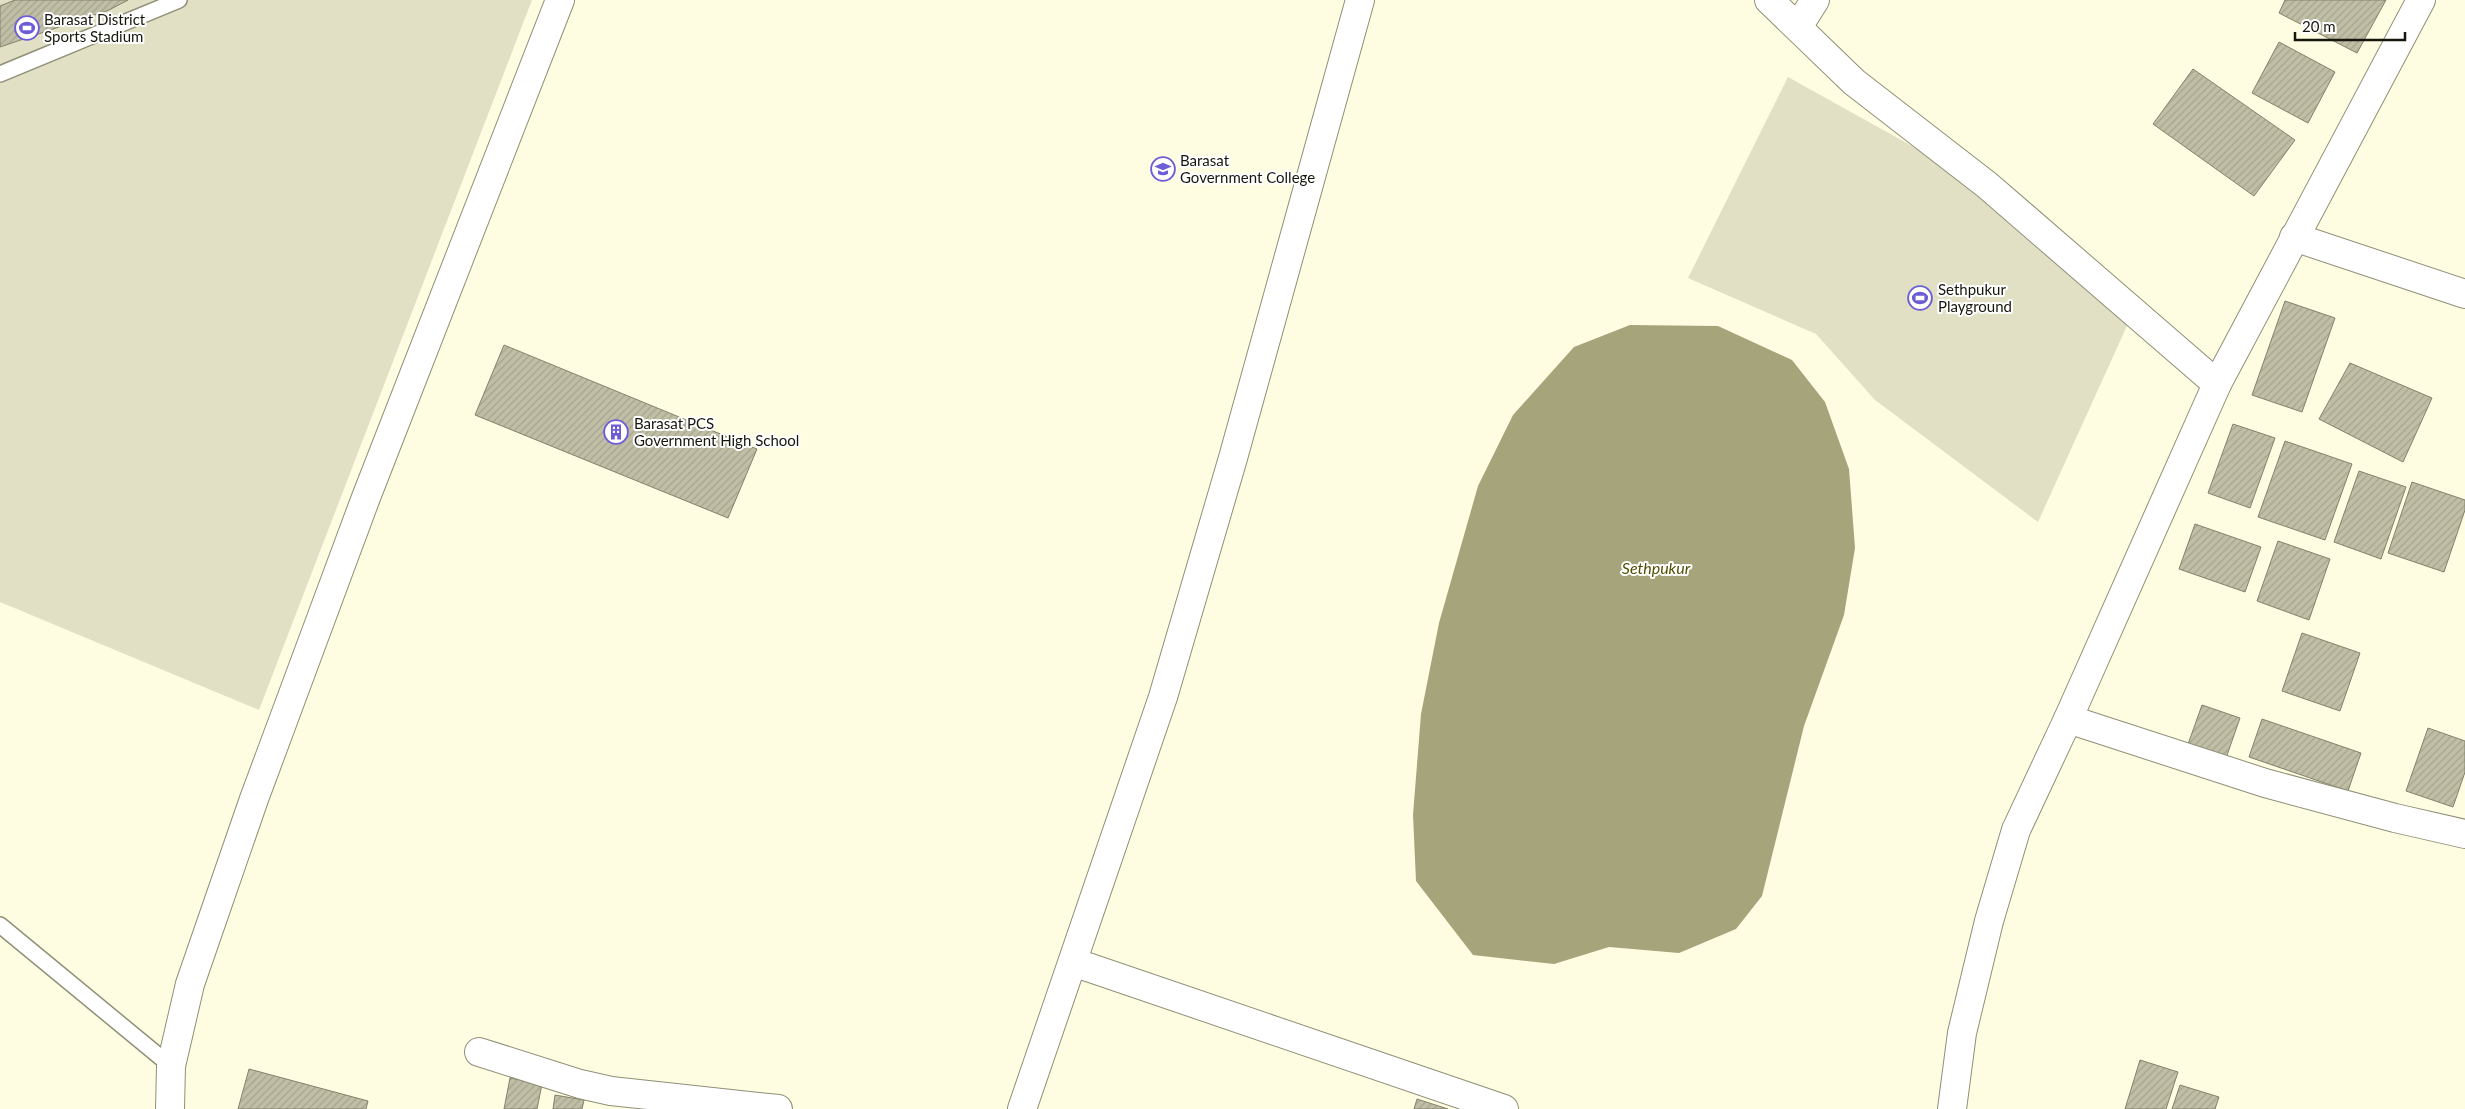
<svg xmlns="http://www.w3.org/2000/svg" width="2465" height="1109" viewBox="0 0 2465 1109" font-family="Lato,sans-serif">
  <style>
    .pitch { fill: #e1e0c5 }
    .water { fill: #a6a47a }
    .building { fill: url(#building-hatch); stroke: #83826a }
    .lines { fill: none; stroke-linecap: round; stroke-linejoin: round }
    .service-casing { stroke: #908f77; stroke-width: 18 }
    .minor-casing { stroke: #908f77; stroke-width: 30 }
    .tertiary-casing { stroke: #908f77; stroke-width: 30 }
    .trunk-casing { stroke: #908f77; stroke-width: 30 }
    .service { stroke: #fff; stroke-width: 15 }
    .minor { stroke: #fff; stroke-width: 28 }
    .tertiary { stroke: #fff; stroke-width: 28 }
    .trunk { stroke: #fff; stroke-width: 28 }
    .labels { text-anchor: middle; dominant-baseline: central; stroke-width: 4; stroke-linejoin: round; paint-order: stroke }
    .poi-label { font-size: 15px; fill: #17160d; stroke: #fff; text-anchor: start }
    .water-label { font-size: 16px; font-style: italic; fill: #524d00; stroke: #fff }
  </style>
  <defs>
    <pattern id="building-hatch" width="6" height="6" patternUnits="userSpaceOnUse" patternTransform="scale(1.25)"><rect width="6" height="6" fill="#c0bfa6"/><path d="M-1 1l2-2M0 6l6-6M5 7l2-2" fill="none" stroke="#a4a38e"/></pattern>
  </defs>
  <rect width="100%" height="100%" fill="#fefde2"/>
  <path class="pitch" d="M0 0H532L259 710 0 602Z
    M1788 77 1921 151 2131 317 2038 522 1875 400 1816 334 1688 278Z"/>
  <path class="water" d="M1630 325 1718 326 1792 360 1825 402 1849 469 1855 548 1844 615 1804 726 1762 896 1736 929 1679 953 1609 947 1554 964 1473 955 1416 881 1413 815 1421 714 1439 623 1478 486 1513 415 1574 347Z"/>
  <path class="building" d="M15 0H128L109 10 0 47V6Z
    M2285 0H2386L2357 53 2279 13Z
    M2279 42 2335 72 2308 123 2252 93Z
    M2193 69 2295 140 2254 196 2153 124Z
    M2285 301 2335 318 2302 412 2252 395Z
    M504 345 757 449 728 518 475 415Z
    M2350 363 2432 398 2403 462 2319 419Z
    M2233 424 2275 438 2250 508 2208 493Z
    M2285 441 2352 464 2325 540 2258 517Z
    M2359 471 2406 487 2381 559 2334 542Z
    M2412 482 2465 500V510L2444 572 2388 553Z
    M2195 524 2261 547 2245 592 2179 569Z
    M2278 541 2330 559 2309 620 2257 601Z
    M2302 633 2360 653 2340 711 2282 691Z
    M2202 705 2240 718 2225 761 2187 747Z
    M2262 719 2361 753 2348 791 2249 757Z
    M2428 728 2465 741V772L2453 807 2406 791Z
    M2140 1060 2178 1072 2166 1109H2125Z
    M249 1069 368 1101 366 1109H238Z
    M510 1078 542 1084 537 1109H504Z
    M2180 1085 2219 1097 2215 1109H2172Z
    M555 1095 584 1100 582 1109H553Z
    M1417 1099 1448 1109H1414Z"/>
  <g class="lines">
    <g class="service-casing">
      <path id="service" d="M0 74 179 0
        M0 925 171 1066"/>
    </g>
    <g class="minor-casing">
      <path id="minor" d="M1769 0 1854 82 1987 185 2217 384
        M1798 27 1815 0
        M2294 237 2465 294
        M2068 719 2265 783 2395 818 2465 834
        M1073 962 1504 1109
        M479 1052 580 1084 611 1091 778 1109
        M1022 1109 1163 697 1233 458 1360 0"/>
    </g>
    <g class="tertiary-casing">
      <path id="tertiary" d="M170 1109 171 1066 190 984 254 799 365 500 560 0"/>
    </g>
    <g class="trunk-casing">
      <path id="trunk" d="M1952 1109 1962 1033 1989 921 2016 830 2068 719 2217 384 2421 0"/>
    </g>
    <use href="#service" class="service"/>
    <use href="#minor" class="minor"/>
    <use href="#tertiary" class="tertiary"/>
    <use href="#trunk" class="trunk"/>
  </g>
  <defs>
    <g id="stadium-ring" transform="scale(1.25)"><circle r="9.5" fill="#fff" stroke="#6d5dd7" stroke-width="1.5"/><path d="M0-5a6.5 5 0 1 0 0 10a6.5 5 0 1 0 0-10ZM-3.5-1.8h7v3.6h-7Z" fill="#6d5dd7"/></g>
    <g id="university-ring" transform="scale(1.25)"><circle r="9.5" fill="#fff" stroke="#6d5dd7" stroke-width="1.5"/><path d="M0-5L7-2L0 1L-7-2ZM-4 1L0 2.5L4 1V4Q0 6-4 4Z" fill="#6d5dd7"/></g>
    <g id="building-ring" transform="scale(1.25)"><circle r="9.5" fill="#fff" stroke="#6d5dd7" stroke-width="1.5"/><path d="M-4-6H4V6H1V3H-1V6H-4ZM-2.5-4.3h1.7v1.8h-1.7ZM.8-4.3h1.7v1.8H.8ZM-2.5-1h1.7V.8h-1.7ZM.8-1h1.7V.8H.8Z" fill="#6d5dd7"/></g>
  </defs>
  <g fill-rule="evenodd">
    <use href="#stadium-ring" x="27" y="28"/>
    <use href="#university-ring" x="1163" y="169"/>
    <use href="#stadium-ring" x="1920" y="298"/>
    <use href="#building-ring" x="616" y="432"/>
  </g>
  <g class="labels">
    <g class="poi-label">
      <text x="44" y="19">Barasat District<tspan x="44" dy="17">Sports Stadium</tspan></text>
      <text x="1180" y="160">Barasat<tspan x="1180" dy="17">Government College</tspan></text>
      <text x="1938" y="289">Sethpukur<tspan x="1938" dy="17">Playground</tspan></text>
      <text x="634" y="423">Barasat PCS<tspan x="634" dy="17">Government High School</tspan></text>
    </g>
    <g class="water-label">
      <text x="1656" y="567">Sethpukur</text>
    </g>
  </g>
  <path d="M2295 32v8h110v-8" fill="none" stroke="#17160d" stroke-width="2.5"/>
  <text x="2302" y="32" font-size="15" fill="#17160d" stroke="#ffffff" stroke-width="4" paint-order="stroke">20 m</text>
</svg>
